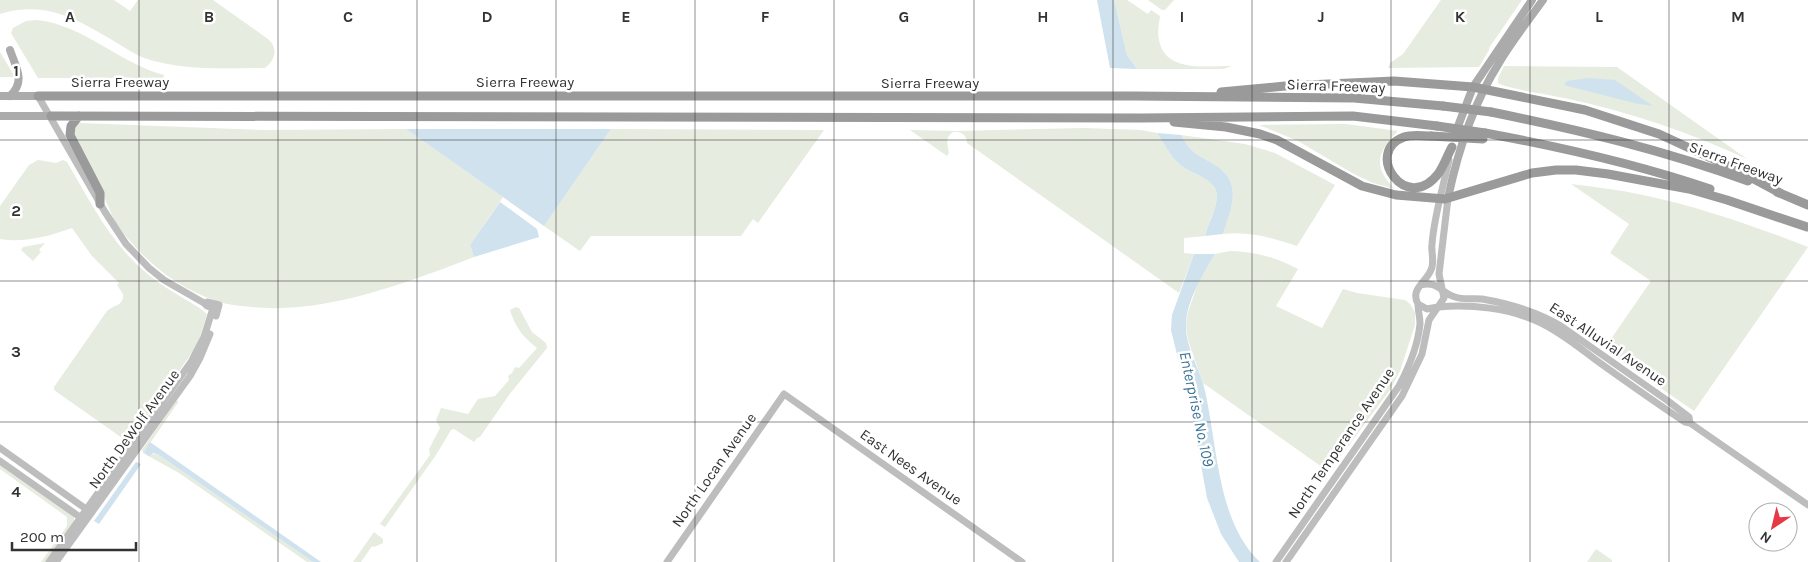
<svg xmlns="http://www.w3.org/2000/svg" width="1808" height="562" viewBox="0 0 1808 562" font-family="Karla,sans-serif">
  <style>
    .green { fill: #e6ecdf }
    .water { fill: #cfe2ee }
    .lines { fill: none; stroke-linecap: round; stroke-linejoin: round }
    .secondary { stroke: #bdbdbd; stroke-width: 7 }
    .primary { stroke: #ababab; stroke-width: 8 }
    .highway { stroke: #9a9a9a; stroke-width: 9 }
    .highway-bridge { stroke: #9a9a9a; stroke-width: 9 }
    .grid { fill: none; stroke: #333; stroke-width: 1; stroke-opacity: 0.55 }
    .labels { text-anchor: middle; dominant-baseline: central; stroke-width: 5; stroke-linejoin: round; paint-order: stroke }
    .street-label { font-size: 15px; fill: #333; stroke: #fff }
    .water-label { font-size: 16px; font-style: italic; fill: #3f7597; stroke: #fff }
    .grid-label { font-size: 16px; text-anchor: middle; font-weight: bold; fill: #333; stroke: #fff; stroke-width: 5; stroke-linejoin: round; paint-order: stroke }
  </style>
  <rect width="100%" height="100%" fill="#fff"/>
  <path class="green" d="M0 0H114L130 11 138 0H213L268 39C278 48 276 59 265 68 224 68 183 71 144 58 134 54 126 48 117 43 78 20 47 0 0 14Z
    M1114 0H1127L1148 14 1151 10 1160 16C1159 24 1157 32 1159 40 1165 73 1207 66 1232 66L1223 69H1137L1127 55Z
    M1148 0H1174L1165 10H1162Z
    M1441 0H1522L1489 48V50L1479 67 1388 68 1390 63 1403 54Z
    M37 20C84 25 119 63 164 75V78H38L11 33 13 28 26 21Z
    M0 52 15 77H0Z
    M1504 66 1617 67 1747 159C1689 132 1627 111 1564 98 1552 95 1503 88 1498 83V78Z
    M80 123 263 130 406 129 503 197 470 245 474 257C403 284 319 317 242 306 233 305 224 304 216 301 174 286 144 261 118 226 112 217 108 205 103 195 93 175 82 155 71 135L74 126Z
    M1346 124 1398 131C1377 152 1372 167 1395 189L1373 183 1352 173 1298 141 1259 125Z
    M1083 128 1141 130 1157 133C1164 143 1170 156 1179 164 1190 174 1216 178 1217 195 1217 209 1208 222 1205 236L1184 238V253L1194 254 1179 293 967 143C967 135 961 131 953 132 944 138 948 144 949 153L947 156 910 130 957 131Z
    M611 129 824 130 758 223 753 219 741 236H591L580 251 544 226Z
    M1181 135 1245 144 1275 153 1335 185 1297 246C1272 238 1250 231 1223 234 1232 207 1244 180 1212 163 1195 153 1192 154 1181 135Z
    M38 160 56 163 63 160 67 162C91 203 112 246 150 276 166 289 184 298 201 309L207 314 198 344 132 438 125 440 54 390V387L107 311C114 305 124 306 123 294L117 285 119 283 92 256 72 228C50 236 24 243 0 239V206L29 165Z
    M1571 184C1595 187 1620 190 1643 195 1700 207 1754 226 1808 247L1694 411 1604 349 1651 281 1610 253 1629 224Z
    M45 243 39 250 41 252 33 261 21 250 23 247Z
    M1230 251C1255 252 1276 257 1298 269L1276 306 1322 328 1343 289 1357 293 1405 300 1410 304 1415 312V325L1400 371 1390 390 1329 472 1203 383 1188 340 1186 325 1188 312 1198 283 1215 254Z
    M516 307 519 308 532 332 546 343 547 348 509 395 480 437 477 438 474 442 454 429 451 430 436 455 385 527 380 524 430 455 429 449 440 428 436 420 441 408 468 414 478 399 495 396 509 380 508 376 512 373 515 367 519 368 537 348C523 337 515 327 510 310Z
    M176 401H179L144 452 159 455 313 562H307L179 473 143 453 142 450Z
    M0 464 74 516V522L45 562H41L67 526V517L0 469Z
    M374 532 383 539V543L374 547 372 546 361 562H353Z
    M1596 549 1612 560V562H1587Z"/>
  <path class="water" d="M1097 0H1114L1127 55 1137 69 1110 68Z
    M1588 78 1615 80 1653 106 1634 103 1564 85 1567 81Z
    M406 129H611L544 226Z
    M1157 133 1181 135C1192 154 1195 153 1212 163 1244 180 1232 207 1223 234L1205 236C1208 223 1217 209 1217 195 1216 178 1190 174 1179 164 1170 156 1164 143 1157 133Z
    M500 202 537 229 539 237 474 257 470 245Z
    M1194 254H1215C1203 275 1187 299 1186 324 1185 344 1197 364 1203 383 1218 439 1215 520 1260 562H1239L1221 534 1207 498 1192 415 1171 330 1172 315Z
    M150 442 321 562H313L159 455 153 453 149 456 144 452Z
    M136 462 141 464 99 524 94 521Z"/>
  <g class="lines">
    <path class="secondary" d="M38 96 105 212 126 244 149 268 164 280 204 303 207 306 213 308 204 337 191 362 49 562
      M1448 198 1439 274 1444 298 1438 307 1427 309 1418 304C1409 288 1429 281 1432 267 1434 259 1431 251 1432 244 1434 217 1443 187 1449 160
      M1421 285C1437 280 1441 293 1455 297 1463 300 1473 298 1482 299 1511 304 1536 311 1561 326L1668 401 1689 417 1690 423
      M207 302 219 305 216 316
      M0 448 89 511
      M0 461 84 520
      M56 562 190 376 200 358 210 334
      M667 562 784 394 1022 562
      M1276 562 1399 386C1409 367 1418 345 1420 324 1420 317 1418 310 1418 304
      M1286 562 1402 396 1422 354 1429 320 1438 307C1471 304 1509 308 1539 322 1561 332 1581 349 1600 363 1628 383 1656 403 1685 422L1690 423 1808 505"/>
    <path class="primary" d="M0 96H38
      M10 96C26 81 16 68 10 50
      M0 116H51
      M1455 134 1473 87 1532 0
      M1448 198C1458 150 1473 104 1499 63 1512 41 1528 21 1543 0"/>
    <path class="highway" d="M1221 92 1285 86 1394 81 1473 87 1585 110 1659 134 1739 171 1782 194
      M38 96H1134L1354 98 1443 106
      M1491 112C1580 130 1663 150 1748 181
      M51 116 1141 118 1353 116 1437 126
      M79 116 71 126 70 135 100 193V204
      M1174 122 1226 127 1260 134 1277 140 1362 186 1396 195 1445 199 1532 173 1556 170H1576L1608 174 1689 189 1727 200 1807 227
      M1485 133C1561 147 1637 164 1710 189
      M1431 136C1422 136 1413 134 1404 137 1363 152 1406 215 1438 174 1444 166 1447 156 1452 147
      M1777 192 1808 205"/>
    <path class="highway-bridge" d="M1443 106 1491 112
      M1437 126 1485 133
      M1431 136 1483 139"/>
  </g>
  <path class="grid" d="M139 0V562M278 0V562M417 0V562M556 0V562M695 0V562M834 0V562M974 0V562M1113 0V562M1252 0V562M1391 0V562M1530 0V562M1669 0V562M0 140H1808M0 281H1808M0 422H1808"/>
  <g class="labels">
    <g class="street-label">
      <text x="120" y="82">Sierra Freeway</text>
      <text x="525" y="82">Sierra Freeway</text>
      <text x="930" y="83">Sierra Freeway</text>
      <text transform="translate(1336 86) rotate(2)">Sierra Freeway</text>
      <text transform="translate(1736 163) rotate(20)">Sierra Freeway</text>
      <text transform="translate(1608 344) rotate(34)">East Alluvial Avenue</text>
      <text transform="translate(134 429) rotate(-54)">North DeWolf Avenue</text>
      <text transform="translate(1341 443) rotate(-56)">North Temperance Avenue</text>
      <text transform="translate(911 467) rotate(35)">East Nees Avenue</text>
      <text transform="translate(714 470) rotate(-55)">North Locan Avenue</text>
    </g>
    <g class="water-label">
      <text transform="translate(1197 409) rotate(78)">Enterprise No. 109</text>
    </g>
  </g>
  <g class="grid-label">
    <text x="70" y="22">A</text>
    <text x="209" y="22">B</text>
    <text x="348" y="22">C</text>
    <text x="487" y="22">D</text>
    <text x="626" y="22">E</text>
    <text x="765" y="22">F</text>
    <text x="904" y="22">G</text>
    <text x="1043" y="22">H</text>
    <text x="1182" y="22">I</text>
    <text x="1321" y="22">J</text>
    <text x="1460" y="22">K</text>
    <text x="1599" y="22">L</text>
    <text x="1738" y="22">M</text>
    <text x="16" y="76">1</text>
    <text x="16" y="216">2</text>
    <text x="16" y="357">3</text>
    <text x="16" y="497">4</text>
  </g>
  <g transform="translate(1773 527) rotate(215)"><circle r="24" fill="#ffffff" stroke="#adadad"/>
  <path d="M0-4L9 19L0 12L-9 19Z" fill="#e63946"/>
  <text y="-8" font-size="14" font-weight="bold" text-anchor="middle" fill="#333333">N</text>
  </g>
  <path d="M12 542v8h124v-8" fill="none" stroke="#333333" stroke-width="2.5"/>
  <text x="20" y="542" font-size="15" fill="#333333" stroke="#ffffff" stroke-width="4" paint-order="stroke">200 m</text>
</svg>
